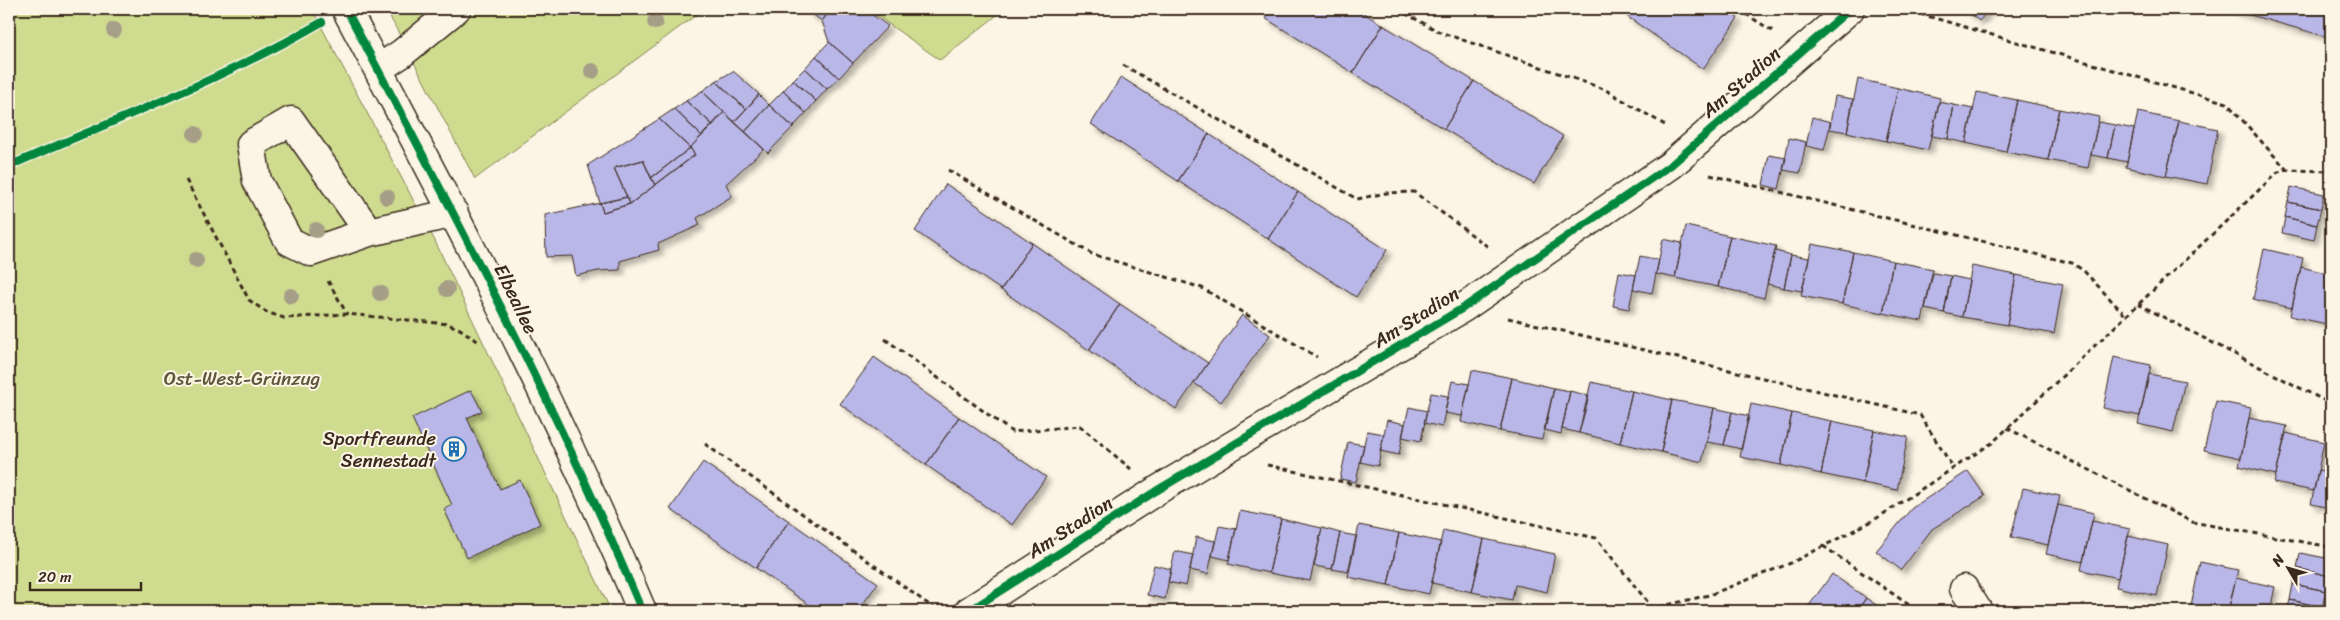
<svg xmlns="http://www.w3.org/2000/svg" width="2340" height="620" viewBox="0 0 2340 620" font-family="Sriracha,sans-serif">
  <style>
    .green { fill: #cfdc8f; stroke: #858356 }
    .building { fill: #b9b6e8; stroke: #3b2a1e; filter: url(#shadow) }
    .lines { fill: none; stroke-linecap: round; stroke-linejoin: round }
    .minor-casing { stroke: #3b2a1e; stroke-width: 31 }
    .path { stroke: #3b2a1e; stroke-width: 3; stroke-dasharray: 5 4; stroke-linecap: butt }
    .minor { stroke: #fcf5e5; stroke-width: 28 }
    .cycleway-casing { stroke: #fcf5e5; stroke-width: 11 }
    .cycleway { stroke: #00873e; stroke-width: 8 }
    .tree { fill: #a69e87 }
    .labels { text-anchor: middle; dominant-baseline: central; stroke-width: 4; stroke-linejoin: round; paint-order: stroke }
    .street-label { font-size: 19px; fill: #3b2a1e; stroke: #fcf5e5 }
    .park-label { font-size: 19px; fill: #60563a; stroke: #fcf5e5 }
    .poi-label { font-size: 19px; fill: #3b2a1e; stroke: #fcf5e5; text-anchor: end }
  </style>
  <defs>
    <filter id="shadow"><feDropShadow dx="4.5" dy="4.5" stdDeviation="2.5" flood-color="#0004"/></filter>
  </defs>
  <rect width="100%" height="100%" fill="#fcf5e5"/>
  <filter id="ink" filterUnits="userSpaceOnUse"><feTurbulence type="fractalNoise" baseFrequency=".02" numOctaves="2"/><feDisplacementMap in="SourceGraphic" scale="10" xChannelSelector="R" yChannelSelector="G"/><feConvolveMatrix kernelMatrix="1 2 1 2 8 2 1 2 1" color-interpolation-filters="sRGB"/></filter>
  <g filter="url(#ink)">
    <path class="green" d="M9 9H312L435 241 611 611H9Z
      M386 9H704L475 179Z
      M867 9H1005L940 60Z"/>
    <path class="building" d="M807 9H831L822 21 806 10Z
      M831 9H864L888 26 853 63 829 42 822 21Z
      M1270 9H1357L1383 25 1353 73 1265 18Z
      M1629 9H1724L1738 18 1703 69 1625 15Z
      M1965 9H1990L1979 21Z
      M2229 9H2331V38Z
      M1383 25 1474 81 1444 129 1353 73Z
      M829 42 853 63 839 78 816 56Z
      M816 56 839 78 827 89 805 68Z
      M805 68 827 89 816 101 793 80Z
      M733 71 759 94 746 109 716 81Z
      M1121 77 1209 134 1178 181 1091 124Z
      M1858 79 1898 88 1886 141 1847 132Z
      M793 80 816 101 806 113 783 91Z
      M716 81 746 109 734 122 702 91Z
      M1474 81 1563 136 1534 184 1444 129Z
      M1898 88 1940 98 1928 150 1886 141Z
      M702 91 724 112 713 125 686 101Z
      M783 91 806 113 793 127 769 105Z
      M1977 92 2017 100 2006 152 1966 143Z
      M759 95 769 105 745 132 734 122Z
      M1835 96 1853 99 1847 132 1829 129Z
      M2017 100 2059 109 2048 160 2006 152Z
      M686 101 713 125 702 136 674 109Z
      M1939 102 1954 105 1948 139 1932 136Z
      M769 105 793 127 768 153 745 132Z
      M1954 105 1973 109 1966 143 1948 139Z
      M674 109 702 136 690 148 659 119Z
      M2059 109 2099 117 2088 168 2048 160Z
      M724 112 764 149 726 184 732 196 697 218 700 225 658 244 659 250 620 261V270L598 271 576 276 572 256 546 257 545 215 600 203 603 212 630 204 695 155 690 148Z
      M2138 112 2179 121 2166 176 2126 167Z
      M1812 117 1831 122 1824 150 1806 146Z
      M659 119 690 148 651 178 643 160 614 168 627 197 600 203 588 165Z
      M2179 121 2218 129 2207 184 2166 176Z
      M2098 122 2115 125 2108 158 2091 155Z
      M2115 125 2134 129 2127 162 2108 158Z
      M1209 134 1298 192 1268 239 1178 181Z
      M1789 138 1806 142 1800 173 1783 170Z
      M690 148 695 155 655 185 651 178Z
      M1769 155 1786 158 1779 189 1763 185Z
      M643 160 655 185 630 204 614 168Z
      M946 184 1032 243 1001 290 915 231Z
      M2291 187 2324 194 2321 209 2288 202Z
      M1298 192 1387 250 1356 297 1268 239Z
      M627 197 630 204 603 212 600 203Z
      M2288 202 2321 209 2317 225 2285 217Z
      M2285 217 2317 225 2314 240 2282 233Z
      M1686 226 1730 236 1718 287 1675 278Z
      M1730 236 1776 246 1764 298 1718 287Z
      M1663 239 1682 243 1675 278 1656 274Z
      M1032 243 1120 304 1089 350 1001 290Z
      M1812 244 1853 252 1842 304 1801 296Z
      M2264 249 2303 258 2292 308 2253 299Z
      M1775 251 1791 255 1784 288 1767 284Z
      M1853 252 1893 261 1883 313 1842 304Z
      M1791 255 1809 258 1802 291 1784 288Z
      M1640 256 1659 260 1652 293 1633 289Z
      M1893 261 1933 269 1922 321 1883 313Z
      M1972 266 2016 275 2007 325 1962 317Z
      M2301 267 2331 274V325L2290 316Z
      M1619 272 1636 275 1629 309 1613 306Z
      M1933 273 1951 276 1944 313 1925 309Z
      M2016 275 2063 284 2054 334 2007 325Z
      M1951 276 1969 280 1962 317 1944 313Z
      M1120 304 1208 363 1176 409 1089 350Z
      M1242 315 1270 335 1221 402 1194 383Z
      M874 357 959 417 926 465 840 404Z
      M2114 357 2151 365 2140 416 2103 408Z
      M1472 370 1512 378 1500 431 1461 422Z
      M2149 374 2185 381 2173 432 2138 424Z
      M1512 378 1554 388 1542 439 1500 431Z
      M1452 381 1469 384 1462 416 1445 413Z
      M1591 382 1632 391 1620 443 1579 433Z
      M1554 388 1570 391 1561 434 1545 430Z
      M471 390 482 411 467 418 500 489 520 480 540 524 467 558 444 509 452 505 412 418Z
      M1570 391 1589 396 1579 433 1562 429Z
      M1632 391 1672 400 1661 452 1620 443Z
      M1431 393 1448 396 1442 427 1424 423Z
      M1672 400 1714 408 1702 462 1661 452Z
      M2216 401 2251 408 2241 458 2204 450Z
      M1751 404 1792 413 1781 465 1740 457Z
      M1409 407 1427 411 1421 441 1402 437Z
      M1714 408 1732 412 1724 445 1707 442Z
      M1732 412 1749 416 1741 449 1724 445Z
      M1792 413 1832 421 1821 474 1781 465Z
      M959 417 1046 477 1012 525 926 465Z
      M2249 418 2287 426 2276 475 2239 466Z
      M1387 420 1405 424 1399 455 1380 451Z
      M1832 421 1874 430 1863 483 1821 474Z
      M1874 430 1908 437 1897 490 1863 483Z
      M1367 431 1384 434 1378 466 1360 462Z
      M2286 433 2324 442 2314 491 2274 483Z
      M1348 442 1364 445 1356 482 1340 479Z
      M703 462 789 521 756 568 670 509Z
      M2318 470 2331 472 2330 508 2311 504Z
      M1968 471 1985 496 1932 529 1901 570 1876 551 1912 508Z
      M2023 488 2060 496 2048 545 2011 537Z
      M2058 505 2094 513 2083 562 2046 554Z
      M1240 511 1281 519 1269 573 1228 564Z
      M1281 519 1322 528 1310 581 1269 573Z
      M789 521 878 583 858 611H818L756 568Z
      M2092 521 2130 529 2118 578 2081 570Z
      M1359 525 1399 533 1388 585 1348 577Z
      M1219 526 1236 529 1229 560 1212 556Z
      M1322 528 1340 533 1332 569 1314 566Z
      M1443 530 1484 539 1472 592 1432 583Z
      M1340 533 1356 536 1348 572 1332 569Z
      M1399 533 1441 542 1429 594 1388 585Z
      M2128 536 2168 545 2157 596 2116 587Z
      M1196 537 1215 541 1208 574 1190 570Z
      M1484 539 1555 554 1547 592 1515 585 1512 600 1472 592Z
      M1175 551 1193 555 1186 586 1168 582Z
      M2300 553 2331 559 2329 576 2297 568Z
      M2200 562 2238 570 2228 611H2190Z
      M1154 565 1171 569 1165 599 1147 595Z
      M2297 568 2329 576 2326 591 2293 584Z
      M1832 574 1866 598 1857 611H1805Z
      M2236 578 2275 587 2270 611H2228Z
      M2293 584 2326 591 2322 607 2290 600Z
      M1866 598 1885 611H1857Z
      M2290 600 2322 607 2321 611H2287Z"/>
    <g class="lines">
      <g class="minor-casing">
        <path id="minor" d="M346 9C451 207 555 404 642 611
          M378 69 401 54 456 9
          M369 232 291 121 251 144 257 181 289 241 311 252 369 232 454 213
          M1964 589 1978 611
          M969 611 1156 491 1463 308 1671 165 1850 9"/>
      </g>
      <path class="path" d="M1397 9 1440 32 1604 89 1665 125
        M1738 9 1774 32
        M1903 9 2227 103 2287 170
        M1123 65 1357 199 1386 193 1414 192 1491 249
        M9 166C112 120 219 82 317 25
        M948 170 1092 254 1202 288 1317 357
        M1710 175 2072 263 2084 271 2126 316
        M186 180 249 300 266 312 284 318 347 314 448 324 460 329 479 342
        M328 281 347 314
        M2138 304 2331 404
        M1508 318 1920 415 1954 469
        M885 339 1012 432 1080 426 1131 469
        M2007 428 2192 522 2331 547
        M705 444 935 609
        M1267 465 1596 538 1655 611
        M1823 546 1918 611
        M1642 611 1709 595 1791 563 1874 520 1992 443 2278 172 2288 170 2331 171"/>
      <use href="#minor" class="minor"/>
      <g class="cycleway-casing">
        <path id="cycleway" d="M346 9C451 207 555 404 642 611
          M9 166C114 120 222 80 322 22
          M969 611 1156 491 1463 308 1671 165 1850 9"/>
      </g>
      <use href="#cycleway" class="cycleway"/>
    </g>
    <g class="tree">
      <circle cx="655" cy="22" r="8"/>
      <circle cx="114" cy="30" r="8"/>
      <circle cx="592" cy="71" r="8"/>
      <circle cx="195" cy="134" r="8"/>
      <circle cx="387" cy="197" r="8"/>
      <circle cx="316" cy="230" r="8"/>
      <circle cx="196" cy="260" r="8"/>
      <circle cx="447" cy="289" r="8"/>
      <circle cx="380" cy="293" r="8"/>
      <circle cx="291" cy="296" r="8"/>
    </g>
  </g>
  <defs>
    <g id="building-ring" transform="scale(1.25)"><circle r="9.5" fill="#fcf5e5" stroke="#1f6fb2" stroke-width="1.5"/><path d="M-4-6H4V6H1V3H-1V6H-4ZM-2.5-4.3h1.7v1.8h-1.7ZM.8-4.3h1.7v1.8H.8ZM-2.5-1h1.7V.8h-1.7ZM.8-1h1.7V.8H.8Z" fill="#1f6fb2"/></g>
  </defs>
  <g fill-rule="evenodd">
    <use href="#building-ring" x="454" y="449"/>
  </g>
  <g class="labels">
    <g class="street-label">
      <text transform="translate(1741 82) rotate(-41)">Am Stadion</text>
      <text transform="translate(516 299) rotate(64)">Elbeallee</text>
      <text transform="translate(1416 317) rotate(-32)">Am Stadion</text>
      <text transform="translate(1070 527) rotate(-33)">Am Stadion</text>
    </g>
    <g class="park-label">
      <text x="242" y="378">Ost-West-Grünzug</text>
    </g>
    <g class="poi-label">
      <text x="436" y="438">Sportfreunde<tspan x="436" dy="22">Sennestadt</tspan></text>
    </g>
  </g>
  <rect width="2340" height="620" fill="none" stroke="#fcf5e5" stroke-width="30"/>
  <rect x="15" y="15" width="2310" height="590" fill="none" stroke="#3b2a1e" stroke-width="2" filter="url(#ink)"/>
  <g transform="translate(2288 568) rotate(308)" stroke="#fcf5e5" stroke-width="4" paint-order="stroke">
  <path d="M0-4L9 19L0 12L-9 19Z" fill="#3b2a1e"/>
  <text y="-8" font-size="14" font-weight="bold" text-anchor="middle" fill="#3b2a1e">N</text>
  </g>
  <path d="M30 582v8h111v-8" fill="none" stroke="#3b2a1e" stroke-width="2.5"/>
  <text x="38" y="582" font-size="15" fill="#3b2a1e" stroke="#fcf5e5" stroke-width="4" paint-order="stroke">20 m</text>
</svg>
